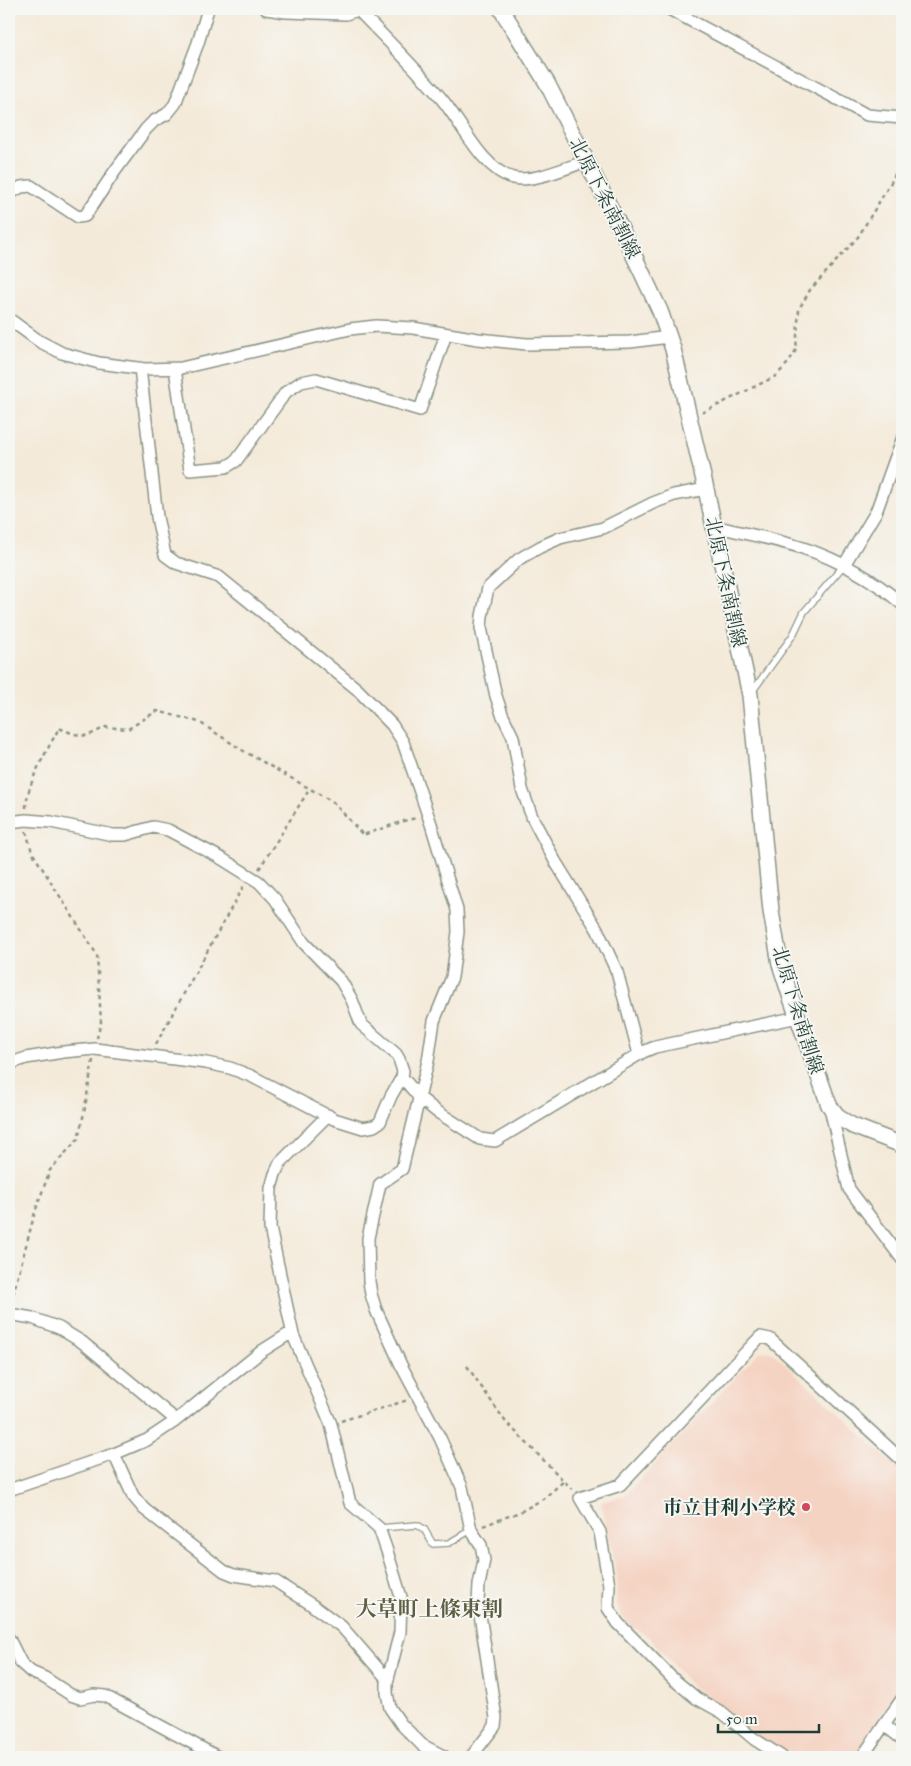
<svg xmlns="http://www.w3.org/2000/svg" width="911" height="1766" viewBox="0 0 911 1766" font-family="'IM FELL Great Primer','Noto Serif JP',serif">
  <style>
    .built { fill: #f5d3c2 }
    .lines { fill: none; stroke-linecap: round; stroke-linejoin: round }
    .lane-casing { stroke: #8a9486; stroke-width: 8 }
    .street-casing { stroke: #8a9486; stroke-width: 14 }
    .secondary-casing { stroke: #8a9486; stroke-width: 18 }
    .path { stroke: #8a9486; stroke-width: 2.5; stroke-dasharray: 4 4; stroke-linecap: butt }
    .lane { stroke: #fff; stroke-width: 5.5 }
    .street { stroke: #fff; stroke-width: 11 }
    .secondary { stroke: #fff; stroke-width: 15 }
    .poi-dot { fill: #d1495b; stroke: #f6f6f2; stroke-width: 2 }
    .labels { text-anchor: middle; dominant-baseline: central; stroke-width: 4; stroke-linejoin: round; paint-order: stroke }
    .street-label { font-size: 19px; fill: #1f3d34; stroke: #f6f6f2 }
    .poi-label { font-size: 19px; font-weight: bold; fill: #1f3d34; stroke: #f6f6f2; text-anchor: end }
    .quarter-label { font-size: 21px; font-weight: bold; fill: #5e5e43; stroke: #f6f6f2 }
  </style>
  <rect width="100%" height="100%" fill="#f6f6f2"/>
  <filter id="ink" filterUnits="userSpaceOnUse"><feTurbulence type="fractalNoise" baseFrequency=".02" numOctaves="2"/><feDisplacementMap in="SourceGraphic" scale="10" xChannelSelector="R" yChannelSelector="G"/><feConvolveMatrix kernelMatrix="1 2 1 2 8 2 1 2 1" color-interpolation-filters="sRGB"/></filter>
  <filter id="wash" filterUnits="userSpaceOnUse"><feTurbulence type="fractalNoise" baseFrequency=".0096" numOctaves="4" result="noise"/><feDisplacementMap in="SourceGraphic" scale="20" xChannelSelector="R" yChannelSelector="G"/><feGaussianBlur stdDeviation="1.12" result="paint"/><feColorMatrix in="noise" values="0 0 0 0 0 0 0 0 0 0 0 0 0 0 0 0 0 1.4 0 .05"/><feComposite in="paint" operator="in"/></filter>
  <g filter="url(#wash)">
    <rect width="100%" height="100%" fill="#f4ead9"/>
    <path class="built" d="M770 1351 778 1357 902 1472V1682L864 1741 856 1757H807L774 1747 761 1740 727 1711 691 1685 650 1638 628 1624 619 1612 616 1598 617 1576 601 1502 625 1496 759 1352Z"/>
  </g>
  <g filter="url(#ink)">
    <g class="lines">
      <g class="lane-casing">
        <path id="lane" d="M752 692 793 635 804 612 844 565
          M379 1528 417 1525 424 1529 433 1544 449 1543 471 1530"/>
      </g>
      <g class="street-casing">
        <path id="street" d="M266 9 286 12 346 14 360 9
          M357 9C385 38 414 66 440 97 461 121 482 170 513 178 533 183 567 167 587 161
          M669 9 867 115 902 118
          M9 194 21 187 31 186 78 217 85 216 115 171 146 129 154 121 167 114 175 104 198 43 208 9
          M9 319 39 341 62 353 99 363 145 369 181 368 350 329 376 326 413 328 478 339 527 344 630 342 669 337
          M140 368 157 517 165 555 176 563 219 577 357 689 392 725 403 742 431 824 457 910 458 932 452 977 434 1021 428 1061 402 1169 380 1184 368 1238 369 1281 371 1294 376 1310 401 1365 440 1438 462 1487 471 1530 481 1545 484 1560 479 1585 478 1602 496 1718 495 1726 471 1757
          M175 369 190 470 226 467 236 461 286 392 301 382 316 379 420 410 446 334
          M714 526C743 533 774 539 803 548 839 560 873 579 902 604
          M844 565 876 512 902 440
          M9 822 26 820 51 822 113 835H125L153 827 168 830 219 857 259 882 275 899 304 943 341 981 352 1000 361 1024 396 1054 399 1059 403 1071 402 1077 391 1096 380 1122 374 1126 363 1128 334 1119 251 1076 230 1068 206 1063 95 1049 63 1052 26 1058 9 1064
          M639 1054 617 972 597 929 555 861 532 817 522 789 513 737 502 714 496 696 481 628 482 616 488 588 519 559 540 547 560 538 603 528 653 503 674 495 706 489
          M402 1077 419 1097 436 1111 480 1139 495 1141 643 1052 655 1047 798 1017
          M830 1108 849 1189 902 1259
          M328 1115 280 1163 275 1174 271 1188 270 1228 293 1335 331 1424 350 1503 379 1528 387 1551 401 1597 400 1632 387 1683V1693L390 1708 401 1724 422 1745 445 1757
          M9 1314 32 1318 59 1328 82 1342 176 1420
          M114 1454 133 1496 144 1509 224 1571 234 1575 275 1581 312 1605 342 1627 388 1680
          M9 1490 114 1454 147 1440 174 1422 262 1351 292 1332
          M9 1639 21 1663 31 1672 45 1678 71 1695 80 1698 94 1695 105 1696 218 1757
          M884 1725 902 1739
          M782 1757 754 1739 723 1713 696 1698 672 1678 618 1623 608 1608 609 1585 600 1532 580 1498 620 1485 760 1337 770 1339 902 1460
          M862 1757 902 1699"/>
      </g>
      <g class="secondary-casing">
        <path id="secondary" d="M501 9 547 83 627 241 660 311 673 349 706 489 750 695 771 911 780 964 791 998 829 1105 839 1118 853 1126 902 1145"/>
      </g>
      <path class="path" d="M702 413 776 376 788 363 796 350 799 309 810 290 858 237 893 179 902 157
        M26 808C27 782 47 751 59 728L74 734 87 736 106 727 128 729 157 711 199 722 242 750 333 802 363 835 407 820 417 818
        M26 831 32 852 97 955 101 1022 97 1038
        M259 869 309 790
        M156 1044 244 885
        M11 1302 35 1212 50 1170 78 1139 84 1113 93 1060
        M467 1366 505 1421 572 1489
        M341 1421 408 1400
        M483 1526 522 1511 543 1499 564 1481"/>
      <use href="#lane" class="lane"/>
      <use href="#street" class="street"/>
      <use href="#secondary" class="secondary"/>
    </g>
  </g>
  <circle class="poi-dot" cx="806" cy="1507" r="5"/>
  <g class="labels">
    <g class="street-label">
      <text transform="translate(605 198) rotate(63)">北原下条南割線</text>
      <text transform="translate(726 582) rotate(78)">北原下条南割線</text>
      <text transform="translate(798 1010) rotate(73)">北原下条南割線</text>
    </g>
    <g class="poi-label">
      <text x="796" y="1507">市立甘利小学校</text>
    </g>
    <g class="quarter-label">
      <text x="429" y="1609">大草町上條東割</text>
    </g>
  </g>
  <rect width="911" height="1766" fill="none" stroke="#f6f6f2" stroke-width="30"/>
  <path d="M718 1724v8h101v-8" fill="none" stroke="#1f3d34" stroke-width="2.5"/>
  <text x="726" y="1724" font-size="15" fill="#1f3d34" stroke="#f6f6f2" stroke-width="4" paint-order="stroke">50 m</text>
</svg>
